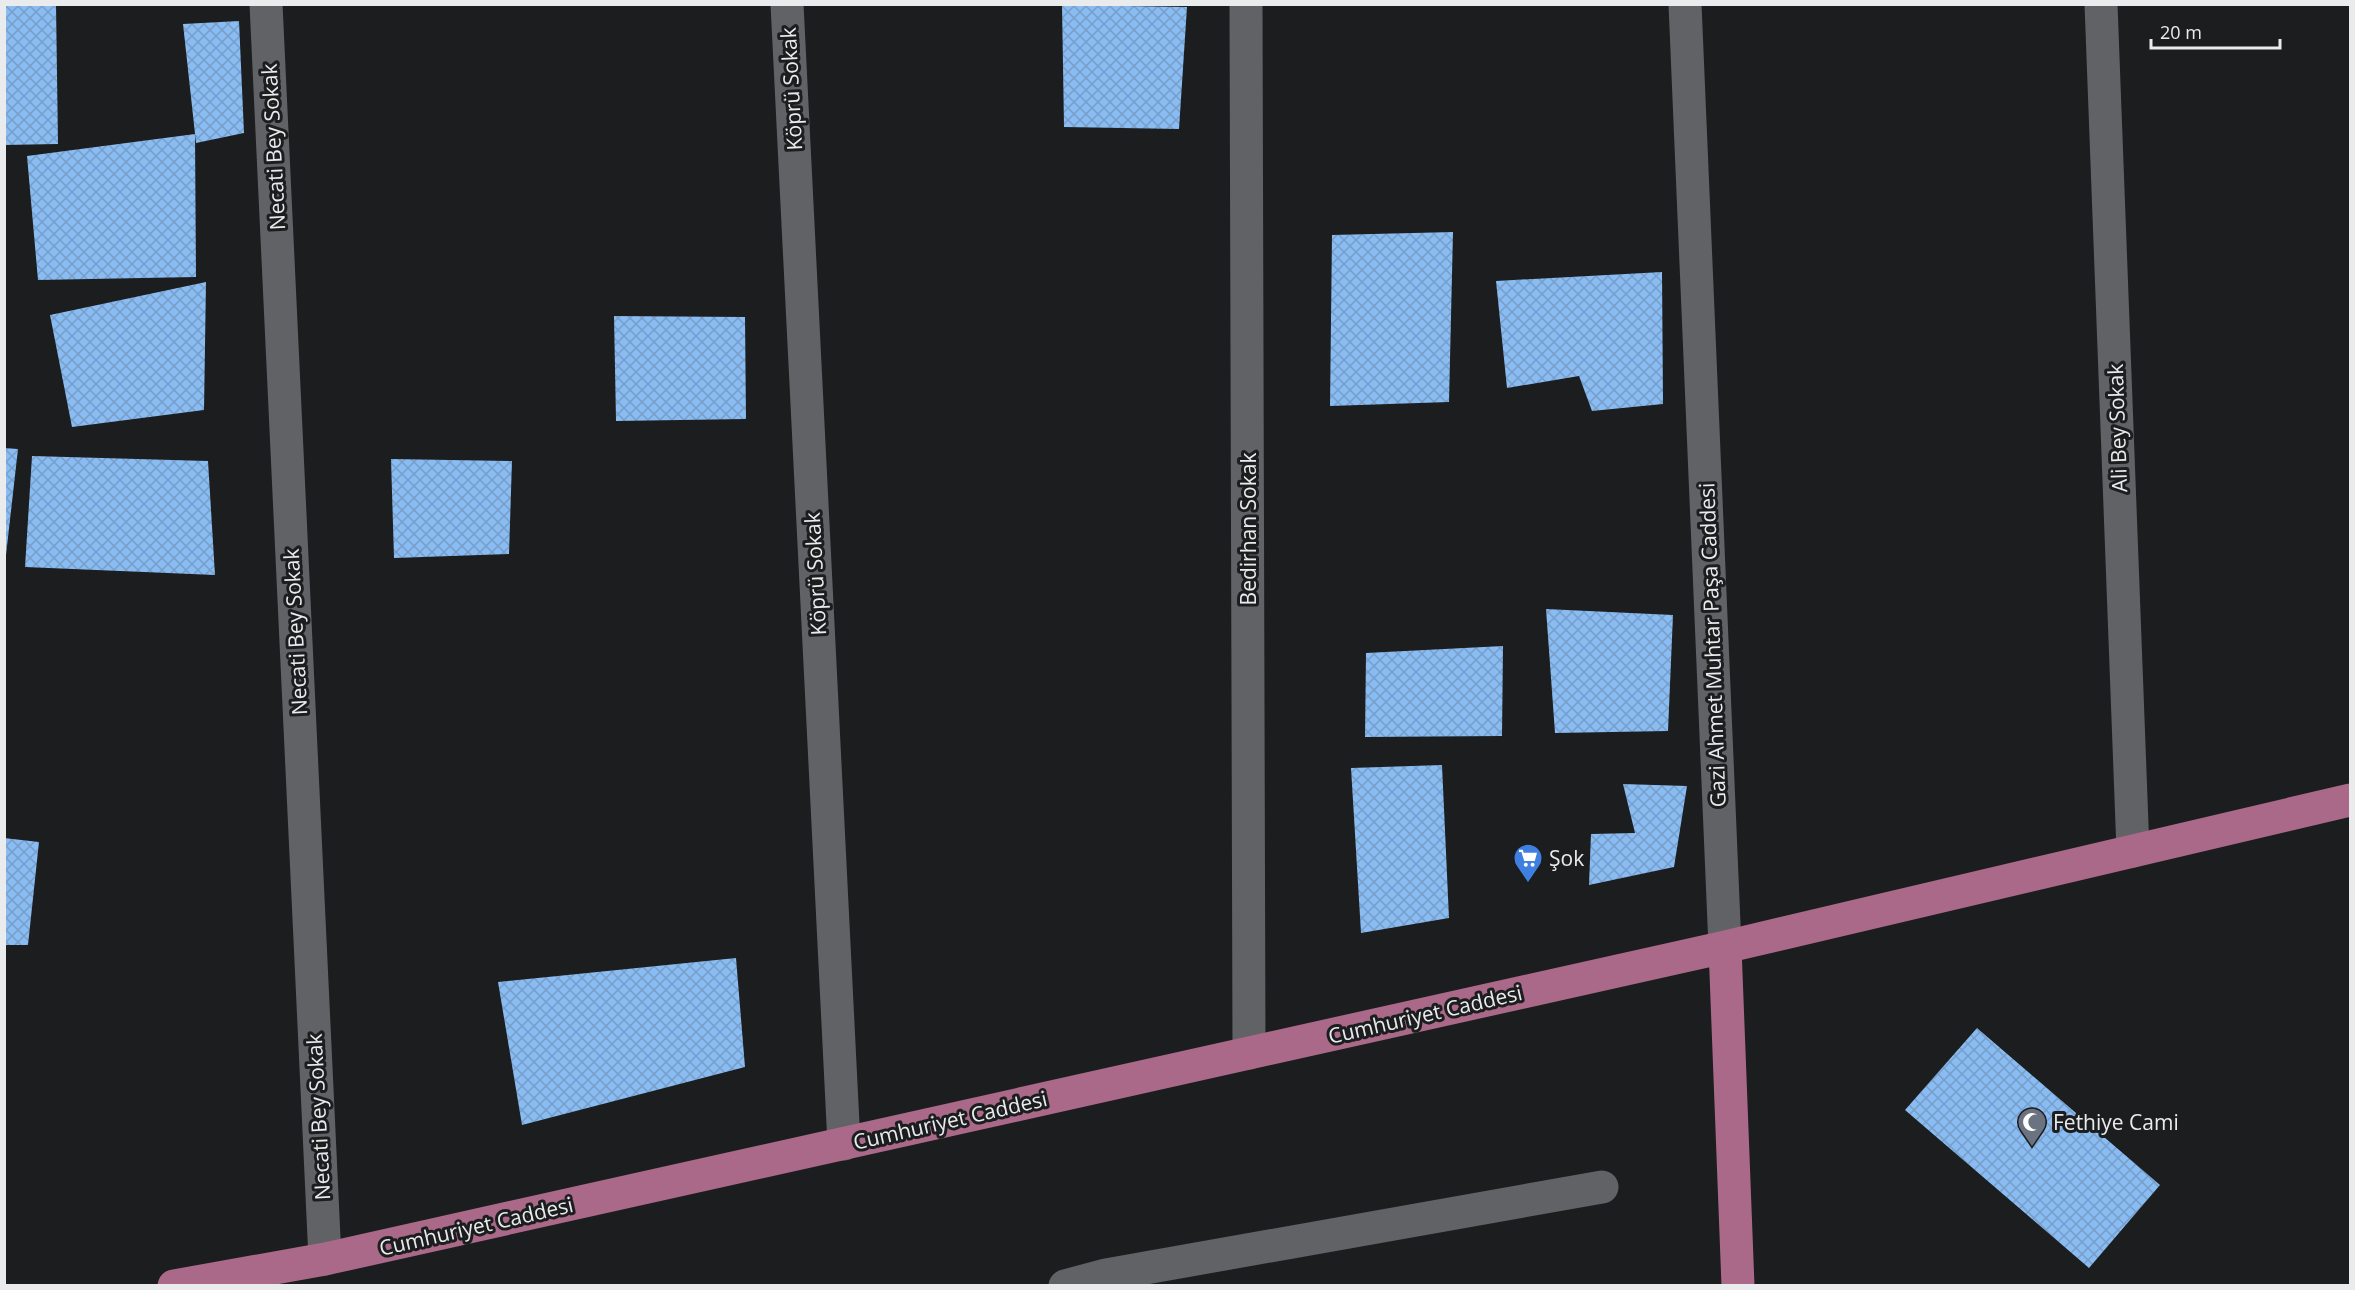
<svg xmlns="http://www.w3.org/2000/svg" width="2355" height="1290" viewBox="0 0 2355 1290" font-family="'Open Sans',sans-serif">
  <style>
    .building { fill: url(#building-cross-hatch) }
    .lines { fill: none; stroke-linecap: round; stroke-linejoin: round }
    .minor { stroke: #606265; stroke-width: 33 }
    .major { stroke: #aa6989; stroke-width: 33 }
    .labels { text-anchor: middle; dominant-baseline: central; stroke-width: 6; stroke-linejoin: round; paint-order: stroke }
    .street-label { font-size: 21px; fill: #eaebed; stroke: #1b1d1f }
    .poi-label { font-size: 21px; fill: #eaebed; stroke: #1b1d1f; text-anchor: start }
  </style>
  <defs>
    <pattern id="building-cross-hatch" width="8" height="8" patternUnits="userSpaceOnUse" patternTransform="scale(1.5)"><rect width="8" height="8" fill="#88bcf3"/><path d="M0 0l8 8M0 8l8-8" fill="none" stroke="#789ec8"/></pattern>
  </defs>
  <rect width="100%" height="100%" fill="#1b1d1f"/>
  <path class="building" d="M4 4H56L58 144 4 145Z
    M1062 5 1187 7 1179 129 1064 127Z
    M239 21 244 133 196 143 183 24Z
    M195 134 196 277 38 280 27 156Z
    M1453 232 1449 402 1330 406 1332 235Z
    M1662 272 1663 404 1592 411 1579 376 1507 388 1496 281Z
    M206 282 204 410 72 427 50 315Z
    M614 316 745 317 746 419 616 421Z
    M4 448 18 449 6 555H4Z
    M32 456 208 461 215 575 25 567Z
    M391 459 512 461 509 554 394 558Z
    M1546 609 1673 615 1668 731 1555 733Z
    M1503 646 1502 736 1365 737 1366 653Z
    M1442 765 1449 918 1361 933 1351 768Z
    M1623 784 1687 786 1674 867 1589 885 1591 834 1635 833Z
    M4 838 39 842 28 945H4Z
    M736 958 745 1067 522 1125 498 982Z
    M1977 1028 2160 1185 2089 1268 1905 1110Z"/>
  <g class="lines">
    <path class="minor" d="M266 4 325 1259
      M787 4 844 1144
      M1246 4 1249 1053
      M1685 4 1725 947
      M2101 4 2133 851
      M1065 1286 1106 1275 1602 1187"/>
    <path class="major" d="M1725 947 1738 1286
      M174 1286 325 1259 1725 947 2350 800"/>
  </g>
  <defs>
    <g id="supermarket-pin" transform="scale(1.5)"><path d="M0 17L-7.5 6A9.5 9.5 0 1 1 7.5 6Z" fill="#3f7fe0" stroke="#1b1d1f"/><path d="M-6-5.5h2.5l.6 2H6L4.5 2H-2.5L-4.4-4H-6ZM-1.5 3.2a1.3 1.3 0 1 0 .1 0ZM3 3.2a1.3 1.3 0 1 0 .1 0Z" fill="#fff"/></g>
    <g id="mosque-pin" transform="scale(1.5)"><path d="M0 17L-7.5 6A9.5 9.5 0 1 1 7.5 6Z" fill="#6b7280" stroke="#1b1d1f"/><path d="M3.5-4.9A6 6 0 1 0 3.5 4.9A5 5 0 1 1 3.5-4.9Z" fill="#fff"/></g>
  </defs>
  <g fill-rule="evenodd">
    <use href="#supermarket-pin" x="1528" y="858"/>
    <use href="#mosque-pin" x="2032" y="1122"/>
  </g>
  <g class="labels">
    <g class="street-label">
      <text transform="translate(791 89) rotate(-93)">Köprü Sokak</text>
      <text transform="translate(273 147) rotate(-93)">Necati Bey Sokak</text>
      <text transform="translate(2117 428) rotate(-92)">Ali Bey Sokak</text>
      <text transform="translate(1248 529) rotate(-90)">Bedirhan Sokak</text>
      <text transform="translate(815 574) rotate(-93)">Köprü Sokak</text>
      <text transform="translate(295 632) rotate(-93)">Necati Bey Sokak</text>
      <text transform="translate(1712 645) rotate(-92)">Gazi Ahmet Muhtar Paşa Caddesi</text>
      <text transform="translate(1425 1014) rotate(-13)">Cumhuriyet Caddesi</text>
      <text transform="translate(318 1117) rotate(-93)">Necati Bey Sokak</text>
      <text transform="translate(950 1120) rotate(-13)">Cumhuriyet Caddesi</text>
      <text transform="translate(476 1226) rotate(-13)">Cumhuriyet Caddesi</text>
    </g>
    <g class="poi-label">
      <text x="1549" y="858">Şok</text>
      <text x="2053" y="1122">Fethiye Cami</text>
    </g>
  </g>
  <rect width="2355" height="1290" fill="none" stroke="#eaebed" stroke-width="12"/>
  <path d="M2151 39v9h129v-9" fill="none" stroke="#eaebed" stroke-width="3"/>
  <text x="2160" y="39" font-size="18" fill="#eaebed" stroke="#1b1d1f" stroke-width="4.5" paint-order="stroke">20 m</text>
</svg>
